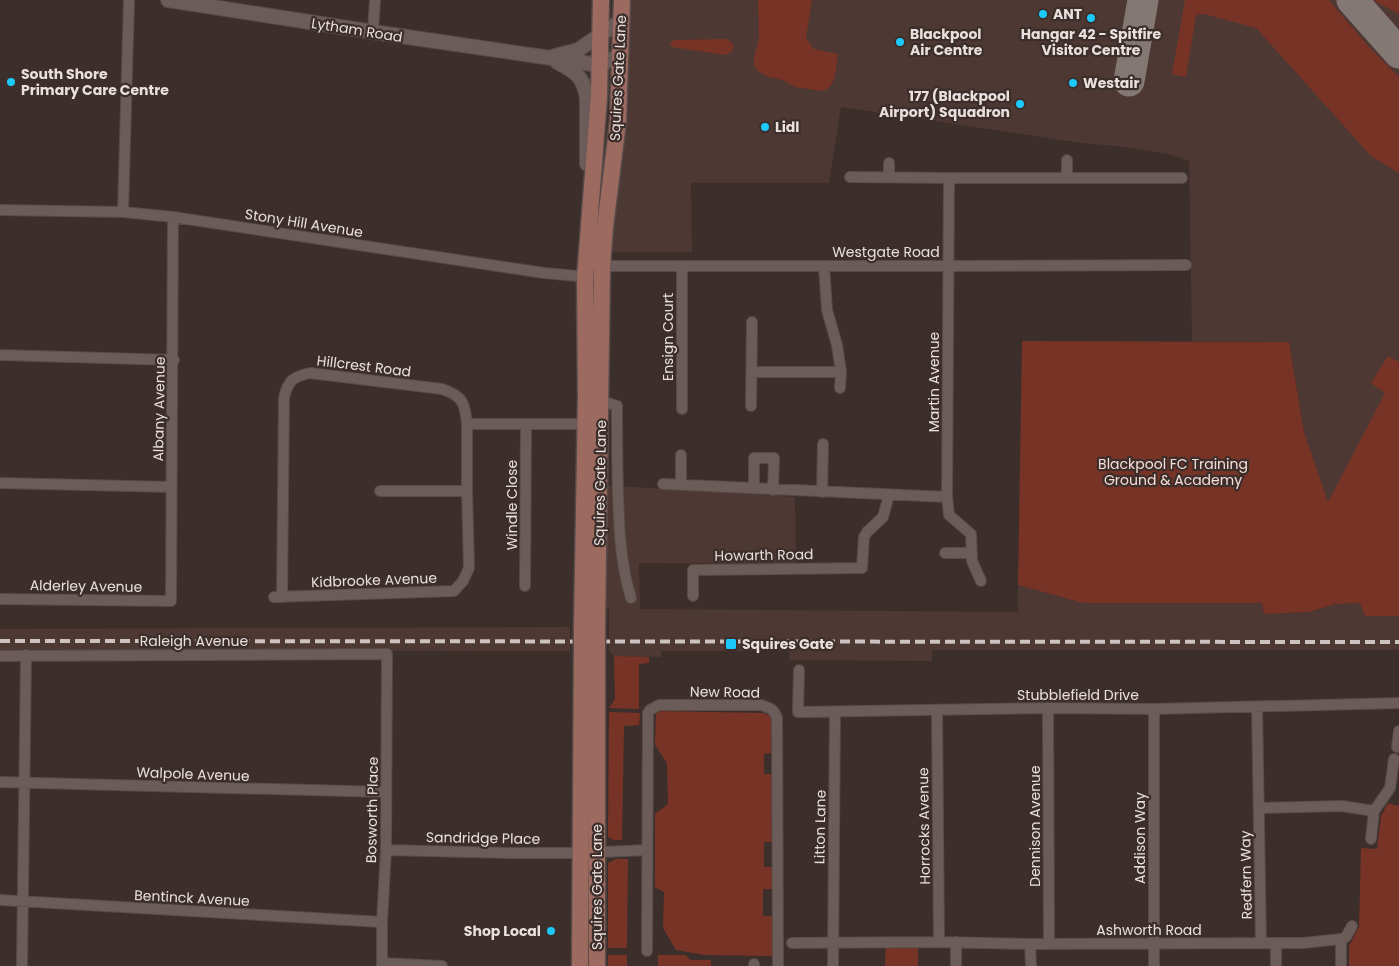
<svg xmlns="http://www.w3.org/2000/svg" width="1399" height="966" viewBox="0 0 1399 966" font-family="Poppins,sans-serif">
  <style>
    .built { fill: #4d3834 }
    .green { fill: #773426 }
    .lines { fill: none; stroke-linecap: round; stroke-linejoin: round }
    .taxiway { stroke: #847875; stroke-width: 31 }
    .minor-casing { stroke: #564b48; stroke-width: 12 }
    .secondary-casing { stroke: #564b48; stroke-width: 16 }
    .primary-casing { stroke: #564b48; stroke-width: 19 }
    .minor { stroke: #6c5c59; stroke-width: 10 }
    .secondary { stroke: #6c5c59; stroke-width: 14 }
    .primary { stroke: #9d6a60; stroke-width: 16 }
    .rail { stroke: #ccc2bf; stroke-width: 4; stroke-dasharray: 10 5; stroke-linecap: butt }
    .primary-bridge-casing { stroke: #564b48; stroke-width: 19; stroke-linecap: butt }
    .primary-bridge { stroke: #9d6a60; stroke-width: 16 }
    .poi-dot { fill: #1cc9fc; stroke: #3c2e2b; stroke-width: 2 }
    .labels { text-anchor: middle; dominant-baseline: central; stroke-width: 4.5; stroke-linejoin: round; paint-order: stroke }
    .poi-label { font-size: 14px; font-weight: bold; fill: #e9e0dd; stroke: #3c2e2b; text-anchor: start }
    .street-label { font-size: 14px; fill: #e9e0dd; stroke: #3c2e2b }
    .park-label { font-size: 14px; fill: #f8ddd7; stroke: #3c2e2b }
  </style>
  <rect width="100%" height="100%" fill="#3c2e2b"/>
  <path class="built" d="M622 0H1399V650H932V661L789 660V651H661V657L614 656 609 650V608H598L600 485 795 497 796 564 639 563 640 609 1018 612V585L1083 603H1262L1265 614 1309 612 1335 604 1360 602 1304 432 1289 342 1192 341 1189 161 1168 154 1125 147 1082 143 841 107 829 183H691L692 252H603Z
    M570 627V651L0 650V629Z"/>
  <path class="green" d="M758 0H812L806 38 814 49 838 54C836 66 837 90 821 91L795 87 783 80 766 76 758 71 754 66V57L759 38Z
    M1185 0H1329L1368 46 1399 77V173L1371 156 1256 28 1204 14 1196 15 1186 77 1172 74Z
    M1373 0H1399V13L1395 12Z
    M725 39C737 43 736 51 725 55L672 47 670 43 673 40Z
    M1022 341 1289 342 1304 432 1328 502 1385 393 1371 383 1388 356 1399 362V616H1365L1360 603 1335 604 1309 612 1264 614 1262 603H1083L1018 585Z
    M614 656 649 657V663L639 664V709L609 708 615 699Z
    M656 711 763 713 771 716V753L764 754V774H772L773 842H764V867H772V889H763V916H772V956L705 955 676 950 663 928 664 892 655 887V814L668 804 667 763 655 745Z
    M609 712 640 713 639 725 624 726 622 840H614L608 837Z
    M1388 803 1398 806 1399 803V966H1349V946L1359 927 1361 848 1377 849 1381 816Z
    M616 859H628L627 948H608V863Z
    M886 942H918V966H885Z
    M608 955H627V966H608Z
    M658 955H686L690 960H711V966H658Z"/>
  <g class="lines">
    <path class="taxiway" d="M1352 0 1399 53
      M1129 81 1143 0"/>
    <g class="minor-casing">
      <path id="minor" d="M373 32 375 0
        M1067 160V178
        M850 177 949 178
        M889 177V163
        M0 210 123 212 173 217 544 273 589 277
        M123 212 129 0
        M597 266H948L1186 265
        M824 266 827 310 837 345 841 372 840 388
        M0 355 174 360
        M752 372H841
        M596 399 617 406C617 443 617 481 619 518 620 545 623 572 631 598
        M751 406 752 322
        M682 409V266
        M0 483 171 487
        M663 484 947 497
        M681 485V455
        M754 489V458H774L773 490
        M380 491H467
        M822 492 823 444
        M945 553H972
        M981 581 972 561 971 534 949 515 947 497 949 178H1182
        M525 586 526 425
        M693 596V570L862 568 864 537 867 532 883 517 889 495
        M274 597 454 591 463 581 469 568 467 491V424
        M282 597 284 398C288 380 293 377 310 373L442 389C463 396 465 403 467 424H591
        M0 599 171 601C171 473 173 345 173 217
        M0 656 387 654 386 850 382 922V966
        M799 670 798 712 1048 708 1154 709 1399 703
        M1257 707 1261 943
        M1048 708 1049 944
        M1154 709V966
        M937 710 939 942
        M1397 747 1399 731
        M0 782 385 792
        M1259 808 1342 806 1374 811
        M1371 839 1374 811 1390 788 1394 759
        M386 850 512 853H581L647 850
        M0 900 382 922
        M956 942V966
        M792 943 939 942 1030 944 1303 943 1341 939
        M1276 943V966
        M1030 944 1031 966
        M647 951 648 713 650 710 659 705H761C770 708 774 709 777 718L778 966
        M382 963 442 966
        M22 966 26 655
        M754 966V964
        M833 966 835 712
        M1341 966V939L1346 937 1352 926"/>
    </g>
    <g class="secondary-casing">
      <path id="secondary" d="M168 0 373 32 599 65 621 55
        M555 56 578 50 622 20
        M557 62C576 72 583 76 587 98V164"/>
    </g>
    <g class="primary-casing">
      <path id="primary" d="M582 627 586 397 585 278 599 97 601 0
        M597 627 602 266 605 227 618 122 622 0
        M580 966 582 650
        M597 966V650"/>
    </g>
    <use href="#minor" class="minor"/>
    <use href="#secondary" class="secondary"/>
    <use href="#primary" class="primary"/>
    <path class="rail" d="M0 641 1399 642"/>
    <g class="primary-bridge-casing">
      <path id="primary-bridge" d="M582 650V627
        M597 650V627"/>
    </g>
    <use href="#primary-bridge" class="primary-bridge"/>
  </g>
  <g class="poi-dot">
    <circle cx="1043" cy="14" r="5"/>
    <circle cx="1091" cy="18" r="5"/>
    <circle cx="900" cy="42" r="5"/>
    <circle cx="11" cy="82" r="5"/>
    <circle cx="1073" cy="83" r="5"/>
    <circle cx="1020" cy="104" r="5"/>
    <circle cx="765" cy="127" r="5"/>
    <rect x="725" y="638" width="12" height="12" rx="2.5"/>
    <circle cx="551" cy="931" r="5"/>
  </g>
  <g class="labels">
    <g class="poi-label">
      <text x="1053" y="14">ANT</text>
      <text x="910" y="34">Blackpool<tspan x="910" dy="16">Air Centre</tspan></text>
      <text x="1091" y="34" text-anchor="middle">Hangar 42 - Spitfire<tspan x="1091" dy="16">Visitor Centre</tspan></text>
      <text x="21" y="74">South Shore<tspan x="21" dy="16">Primary Care Centre</tspan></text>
      <text x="1083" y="83">Westair</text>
      <text x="1010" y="96" text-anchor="end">177 (Blackpool<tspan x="1010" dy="16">Airport) Squadron</tspan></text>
      <text x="775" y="127">Lidl</text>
      <text x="742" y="644">Squires Gate</text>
      <text x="541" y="931" text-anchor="end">Shop Local</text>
    </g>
    <g class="street-label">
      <text transform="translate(357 30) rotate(9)">Lytham Road</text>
      <text transform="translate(618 78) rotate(-87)">Squires Gate Lane</text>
      <text transform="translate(304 223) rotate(9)">Stony Hill Avenue</text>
      <text x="886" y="252">Westgate Road</text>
      <text transform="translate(668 337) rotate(-90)">Ensign Court</text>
      <text transform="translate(364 366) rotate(7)">Hillcrest Road</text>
      <text transform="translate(934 382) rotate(-90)">Martin Avenue</text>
      <text transform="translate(159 409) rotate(-89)">Albany Avenue</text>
      <text transform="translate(600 483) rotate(-89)">Squires Gate Lane</text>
      <text transform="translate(512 505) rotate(-90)">Windle Close</text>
      <text transform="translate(764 555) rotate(-1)">Howarth Road</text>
      <text transform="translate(374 580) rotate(-2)">Kidbrooke Avenue</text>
      <text transform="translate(86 586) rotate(1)">Alderley Avenue</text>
      <text x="194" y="641">Raleigh Avenue</text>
      <text transform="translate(725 692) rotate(1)">New Road</text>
      <text x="1078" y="695">Stubblefield Drive</text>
      <text transform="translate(193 774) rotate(2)">Walpole Avenue</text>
      <text transform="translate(372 810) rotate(-89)">Bosworth Place</text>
      <text transform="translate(924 826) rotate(-91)">Horrocks Avenue</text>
      <text transform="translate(1035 826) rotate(-90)">Dennison Avenue</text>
      <text transform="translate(820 827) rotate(-89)">Litton Lane</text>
      <text transform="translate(483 838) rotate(1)">Sandridge Place</text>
      <text transform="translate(1140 838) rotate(-90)">Addison Way</text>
      <text transform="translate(1246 875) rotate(-91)">Redfern Way</text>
      <text transform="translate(597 887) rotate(-90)">Squires Gate Lane</text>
      <text transform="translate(192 898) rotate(3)">Bentinck Avenue</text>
      <text x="1149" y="930">Ashworth Road</text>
    </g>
    <g class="park-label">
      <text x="1173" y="464">Blackpool FC Training<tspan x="1173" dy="16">Ground &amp; Academy</tspan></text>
    </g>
  </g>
</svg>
